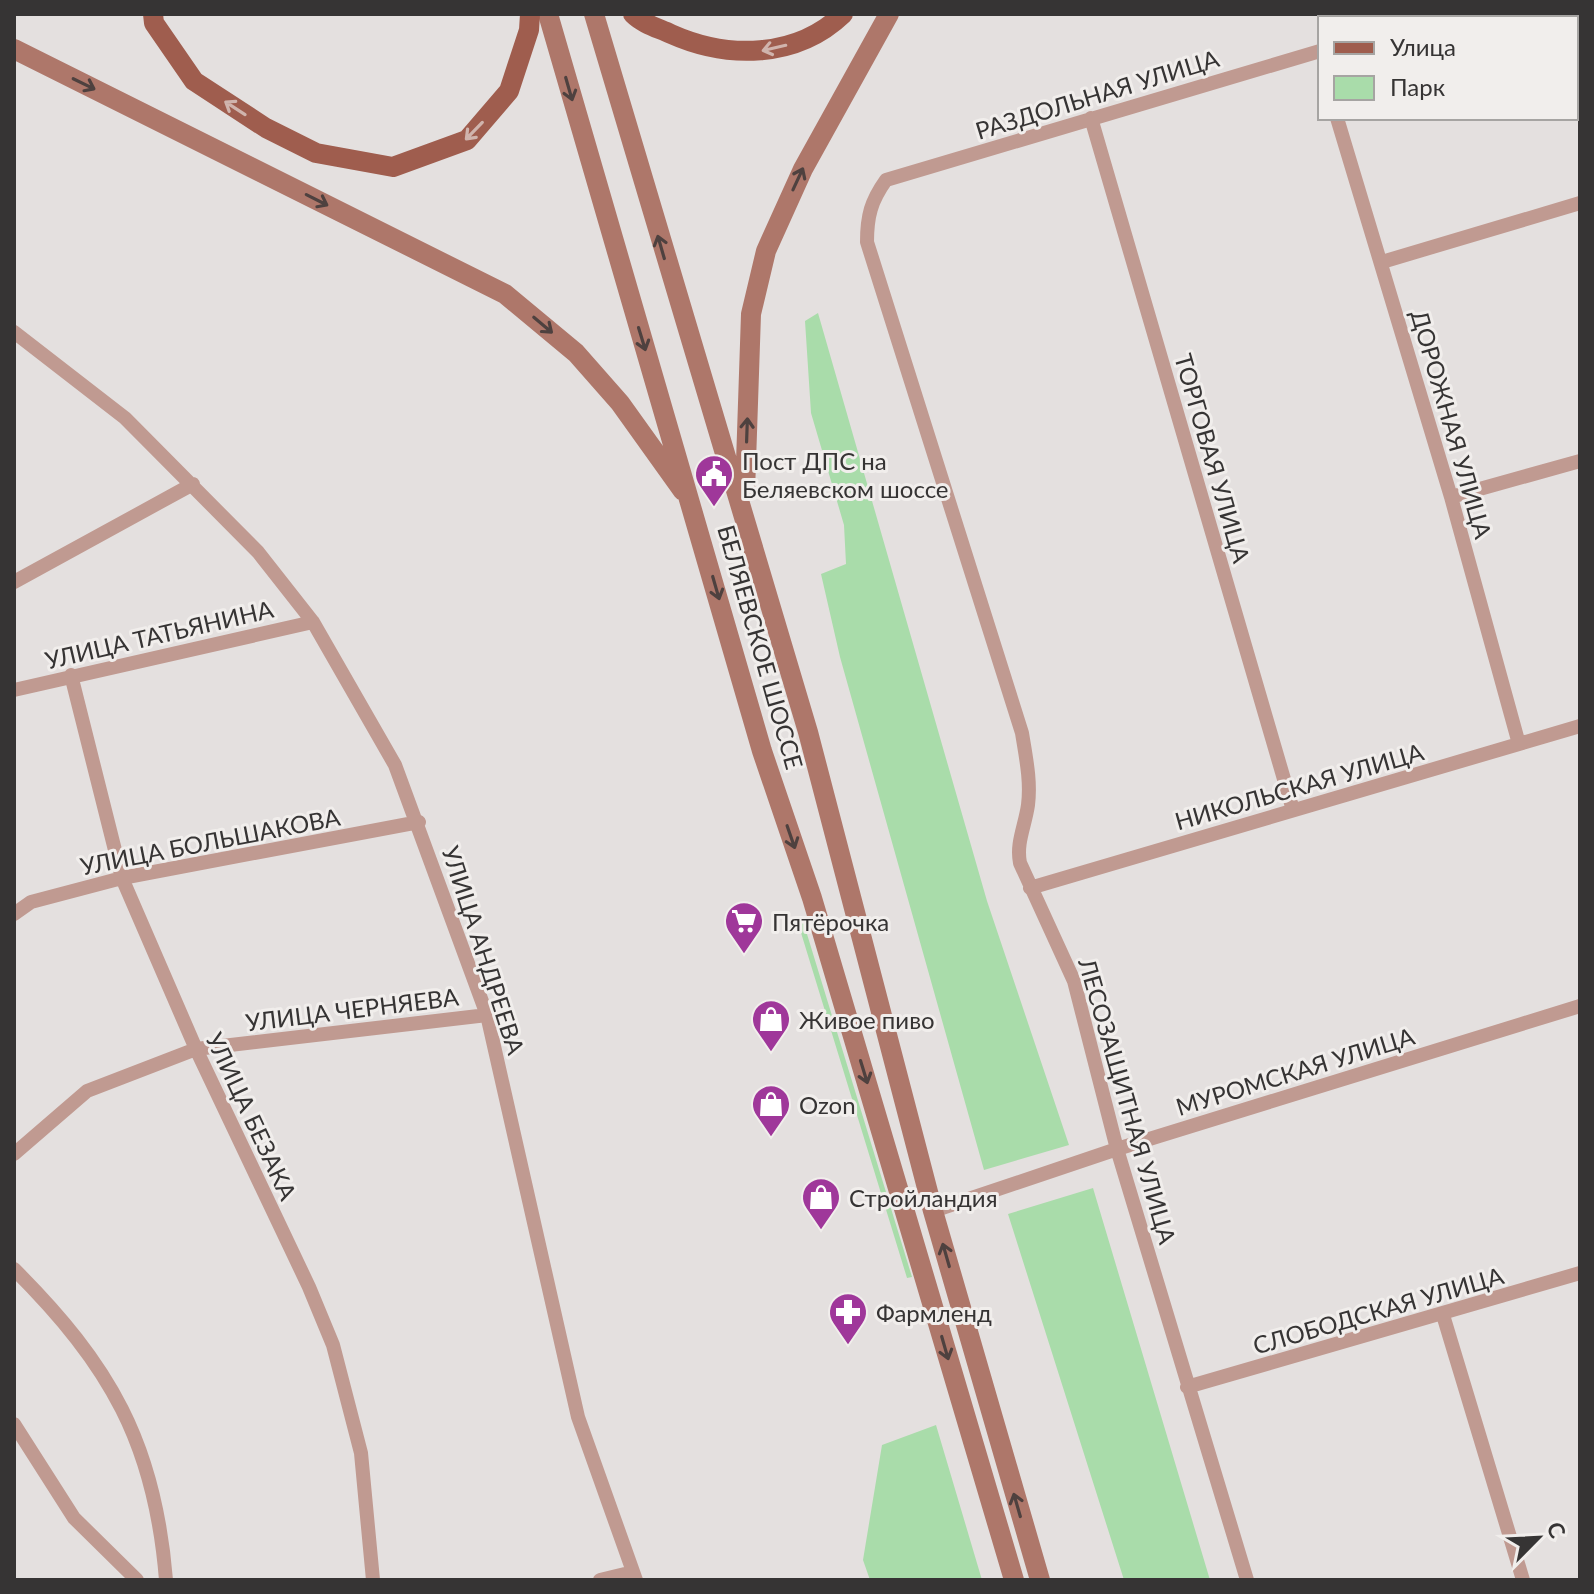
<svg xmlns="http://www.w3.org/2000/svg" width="1594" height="1594" viewBox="0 0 1594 1594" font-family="Lato,sans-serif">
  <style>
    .green { fill: #a9dcaa }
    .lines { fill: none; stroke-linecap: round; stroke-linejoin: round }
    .minor { stroke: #c09a91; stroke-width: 14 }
    .secondary { stroke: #ae776a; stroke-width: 20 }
    .primary { stroke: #9f5d4e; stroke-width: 20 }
    .oneway { stroke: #d0b4ad }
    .oneway2 { stroke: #4e413f }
    .labels { text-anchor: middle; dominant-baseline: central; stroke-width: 6; stroke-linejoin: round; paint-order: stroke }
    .street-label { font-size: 24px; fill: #363434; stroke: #f1eeec }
    .poi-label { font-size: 24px; fill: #363434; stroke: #f1eeec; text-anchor: start }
  </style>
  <rect width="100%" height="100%" fill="#e4e0df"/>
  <path class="green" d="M818 313 987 901 1069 1145 984 1170 840 657 821 574 846 564 844 525 811 413 805 321Z
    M803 921 912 1277 907 1278 798 923Z
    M1093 1188 1210 1580H1124L1008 1214Z
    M936 1425 982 1580H870L863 1560 882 1445Z"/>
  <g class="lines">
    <path class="minor" d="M1428 18 1441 14
      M1091 118 1293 810
      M1337 118 1451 497 1519 744
      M1382 262 1580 203
      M14 332 125 418 258 552 313 622 395 765 487 1015 578 1417 636 1580
      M1451 497 1580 461
      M14 582 193 484
      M71 675 122 878 196 1049 309 1287 333 1345 361 1453 373 1580
      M14 690 313 622
      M1030 888 1580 726
      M14 914 31 902 122 878 419 822
      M14 1154 87 1091 196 1049 487 1015
      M933 1211 1117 1149 1580 1006
      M14 1269C110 1365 155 1443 166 1580
      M1443 1315 1523 1580
      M1187 1387 1580 1273
      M14 1424 74 1518 137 1580
      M600 1580 633 1572
      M1247 1580 1117 1149 1074 981 1020 863C1016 843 1025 826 1028 805 1031 781 1026 758 1022 733L867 242C867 216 871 201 886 180L1320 51"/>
    <path class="secondary" d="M548 14 762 751 812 898 1014 1580
      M594 14 808 732 933 1211 1040 1580
      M14 49 505 294 576 353 620 403 683 491
      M745 492 751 314 766 251 803 169 889 14"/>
    <path class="primary" d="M153 14 154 23 194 81 266 128 316 153 393 167 467 140 509 91 529 30 530 14
      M633 14C643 24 658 28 671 34 727 59 796 59 843 14"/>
  </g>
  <defs><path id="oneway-shaft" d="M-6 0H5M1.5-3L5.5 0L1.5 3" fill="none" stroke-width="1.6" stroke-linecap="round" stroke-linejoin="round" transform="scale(2)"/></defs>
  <g class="oneway">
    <use href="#oneway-shaft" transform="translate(774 48) rotate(167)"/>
    <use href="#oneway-shaft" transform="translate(235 108) rotate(-147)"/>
    <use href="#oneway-shaft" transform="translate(474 131) rotate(134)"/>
  </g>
  <g class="oneway2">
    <use href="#oneway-shaft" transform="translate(84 84) rotate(26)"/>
    <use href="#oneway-shaft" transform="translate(569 89) rotate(74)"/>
    <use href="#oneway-shaft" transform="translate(798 179) rotate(-65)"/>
    <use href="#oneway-shaft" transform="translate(317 200) rotate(27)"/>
    <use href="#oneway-shaft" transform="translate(661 247) rotate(-106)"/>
    <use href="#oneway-shaft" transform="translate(543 325) rotate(40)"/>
    <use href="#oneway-shaft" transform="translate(642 339) rotate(73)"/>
    <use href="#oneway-shaft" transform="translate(747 430) rotate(-88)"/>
    <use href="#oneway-shaft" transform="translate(716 588) rotate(74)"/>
    <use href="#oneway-shaft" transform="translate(791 837) rotate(71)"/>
    <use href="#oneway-shaft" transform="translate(864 1072) rotate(73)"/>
    <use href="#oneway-shaft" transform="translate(946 1255) rotate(-106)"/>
    <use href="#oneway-shaft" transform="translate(945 1348) rotate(74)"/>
    <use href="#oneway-shaft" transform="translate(1017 1505) rotate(-106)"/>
  </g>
  <defs>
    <g id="civic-pin" transform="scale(2)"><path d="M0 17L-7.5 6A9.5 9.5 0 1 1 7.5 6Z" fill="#9f379a" stroke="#f1eeec"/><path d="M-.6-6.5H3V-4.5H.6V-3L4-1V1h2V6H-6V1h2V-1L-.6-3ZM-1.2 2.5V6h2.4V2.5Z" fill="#fff"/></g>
    <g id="supermarket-pin" transform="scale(2)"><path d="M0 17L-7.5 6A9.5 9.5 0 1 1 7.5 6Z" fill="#9f379a" stroke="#f1eeec"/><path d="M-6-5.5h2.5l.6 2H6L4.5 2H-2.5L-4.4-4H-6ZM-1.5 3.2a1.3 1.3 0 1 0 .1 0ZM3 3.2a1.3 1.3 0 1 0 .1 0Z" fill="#fff"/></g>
    <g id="shop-pin" transform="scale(2)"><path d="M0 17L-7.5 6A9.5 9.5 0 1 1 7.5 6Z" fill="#9f379a" stroke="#f1eeec"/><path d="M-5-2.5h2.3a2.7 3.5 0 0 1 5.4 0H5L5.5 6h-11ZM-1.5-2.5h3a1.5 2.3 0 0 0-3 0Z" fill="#fff"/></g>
    <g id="pharmacy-pin" transform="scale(2)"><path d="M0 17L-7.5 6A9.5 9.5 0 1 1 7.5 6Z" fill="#9f379a" stroke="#f1eeec"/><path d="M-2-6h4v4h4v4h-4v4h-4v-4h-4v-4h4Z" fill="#fff"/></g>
  </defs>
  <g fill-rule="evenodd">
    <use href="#civic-pin" x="714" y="474"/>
    <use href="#supermarket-pin" x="744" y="921"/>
    <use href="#shop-pin" x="771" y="1019"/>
    <use href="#shop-pin" x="771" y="1104"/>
    <use href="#shop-pin" x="821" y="1197"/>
    <use href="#pharmacy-pin" x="848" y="1312"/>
  </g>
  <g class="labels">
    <g class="street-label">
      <text transform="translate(1097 94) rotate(-17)">РАЗДОЛЬНАЯ УЛИЦА</text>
      <text transform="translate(1452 424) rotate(74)">ДОРОЖНАЯ УЛИЦА</text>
      <text transform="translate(1213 458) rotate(74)">ТОРГОВАЯ УЛИЦА</text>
      <text transform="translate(159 634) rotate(-13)">УЛИЦА ТАТЬЯНИНА</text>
      <text transform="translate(761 647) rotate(74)">БЕЛЯЕВСКОЕ ШОССЕ</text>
      <text transform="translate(1299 786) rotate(-16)">НИКОЛЬСКАЯ УЛИЦА</text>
      <text transform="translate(210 841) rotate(-11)">УЛИЦА БОЛЬШАКОВА</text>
      <text transform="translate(484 950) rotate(72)">УЛИЦА АНДРЕЕВА</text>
      <text transform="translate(352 1009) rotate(-7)">УЛИЦА ЧЕРНЯЕВА</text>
      <text transform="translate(1295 1071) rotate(-17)">МУРОМСКАЯ УЛИЦА</text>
      <text transform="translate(1128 1101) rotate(74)">ЛЕСОЗАЩИТНАЯ УЛИЦА</text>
      <text transform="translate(252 1116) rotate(65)">УЛИЦА БЕЗАКА</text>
      <text transform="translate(1378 1310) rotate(-16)">СЛОБОДСКАЯ УЛИЦА</text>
    </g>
    <g class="poi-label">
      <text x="742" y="460">Пост ДПС на<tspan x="742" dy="28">Беляевском шоссе</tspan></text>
      <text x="772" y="921">Пятёрочка</text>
      <text x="799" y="1019">Живое пиво</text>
      <text x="799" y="1104">Ozon</text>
      <text x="849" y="1197">Стройландия</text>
      <text x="876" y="1312">Фармленд</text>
    </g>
  </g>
  <rect width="1594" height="1594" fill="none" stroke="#363434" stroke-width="32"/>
  <rect x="1318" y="16" width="260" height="104" fill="#f1eeec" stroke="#a6a4a2" stroke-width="2"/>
  <rect x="1334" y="42" width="40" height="12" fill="#9f5d4e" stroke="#a6a4a2" stroke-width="2"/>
  <text x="1390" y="56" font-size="24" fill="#363434">Улица</text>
  <rect x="1334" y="76" width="40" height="24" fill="#a9dcaa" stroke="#a6a4a2" stroke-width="2"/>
  <text x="1390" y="96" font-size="24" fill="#363434">Парк</text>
  <g transform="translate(1538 1538) rotate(66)" stroke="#f1eeec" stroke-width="6" paint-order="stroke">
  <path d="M0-6L14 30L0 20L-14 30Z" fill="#363434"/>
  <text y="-12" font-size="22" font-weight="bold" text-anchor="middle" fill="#363434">С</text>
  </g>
</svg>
